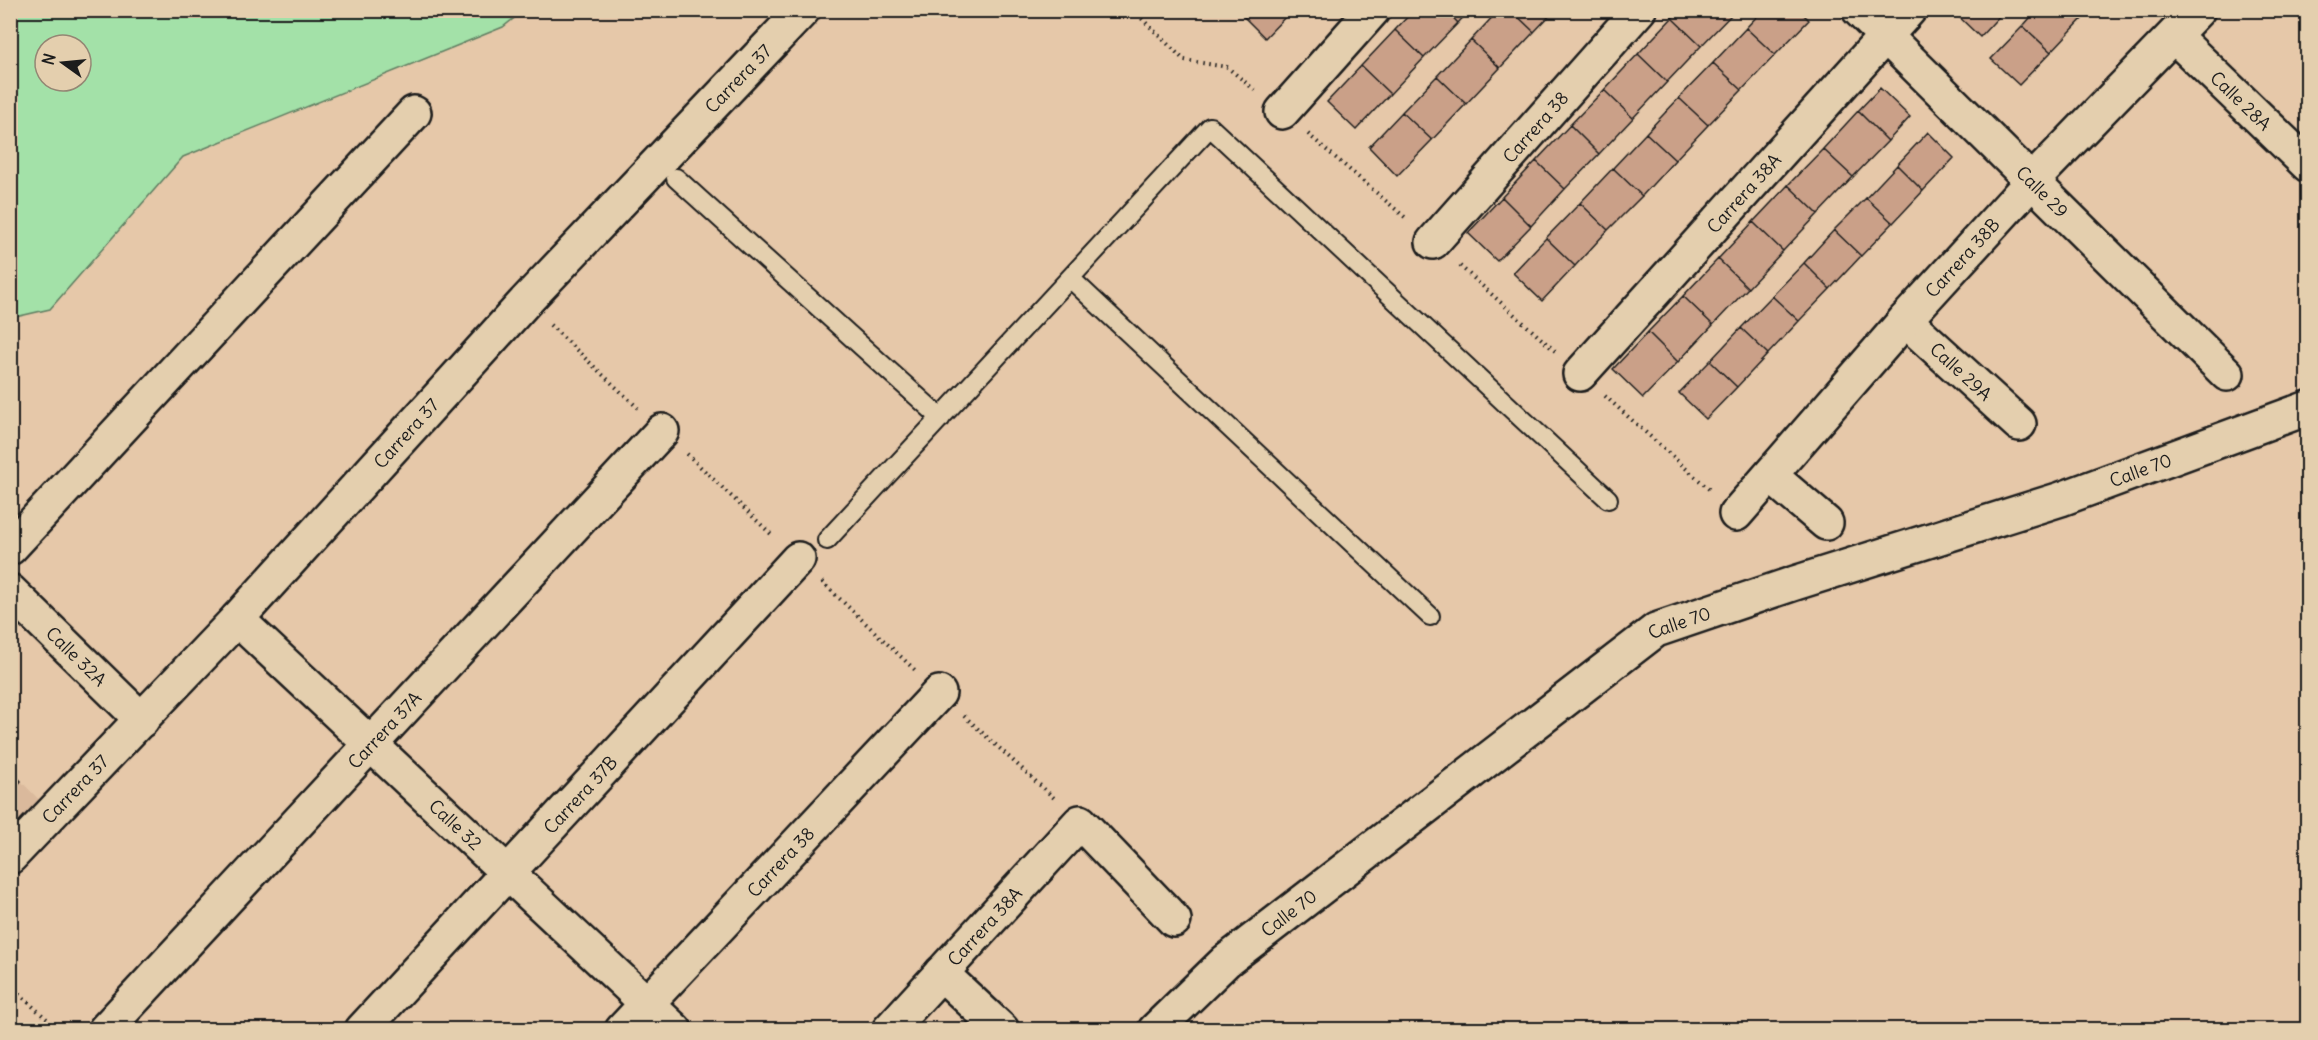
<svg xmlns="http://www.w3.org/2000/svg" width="2318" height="1040" viewBox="0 0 2318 1040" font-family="Delius,sans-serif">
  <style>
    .built { fill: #dab99c }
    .green { fill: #a3e1a8; stroke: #607e62; stroke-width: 1.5; fill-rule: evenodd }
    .building { fill: #caa088; stroke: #1c1c1c; stroke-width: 1.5 }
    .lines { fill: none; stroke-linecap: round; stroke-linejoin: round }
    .service-casing { stroke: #1c1c1c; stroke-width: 22 }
    .minor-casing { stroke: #1c1c1c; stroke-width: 38 }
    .path { stroke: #1c1c1c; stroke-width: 4; stroke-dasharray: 1.5 4.5; stroke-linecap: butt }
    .service { stroke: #e4cfae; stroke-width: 18 }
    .minor { stroke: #e4cfae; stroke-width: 33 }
    .labels { text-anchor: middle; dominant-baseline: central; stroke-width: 6; stroke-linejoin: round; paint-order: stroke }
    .street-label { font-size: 18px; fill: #1c1c1c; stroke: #e4cfae }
  </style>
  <rect width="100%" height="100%" fill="#e6c8a9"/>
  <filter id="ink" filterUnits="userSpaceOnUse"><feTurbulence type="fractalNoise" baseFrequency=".0167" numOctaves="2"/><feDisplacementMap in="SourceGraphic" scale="12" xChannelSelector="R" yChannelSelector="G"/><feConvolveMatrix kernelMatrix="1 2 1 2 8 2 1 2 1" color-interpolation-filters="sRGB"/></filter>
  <g filter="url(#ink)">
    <path class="built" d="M10 770 52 813 10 857Z"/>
    <path class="green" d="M10 11 11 10 523 11 503 27 183 157 50 309 11 318ZM45 45H81V81H45Z"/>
    <path class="building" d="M1237 10H1292L1265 38Z
      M1414 10H1446L1458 23 1424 58 1395 30Z
      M1446 10H1470L1458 23Z
      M1499 10H1511L1534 32 1500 68 1471 40Z
      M1511 10H1555L1534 32Z
      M1679 10H1735V11L1701 46 1672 18Z
      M1763 10H1799L1809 20 1775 55 1746 28Z
      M1952 10H2005L1980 37Z
      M2037 10H2074L2083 18 2051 52 2023 26Z
      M1672 18 1701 46 1667 82 1638 54Z
      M2023 26 2051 52 2019 85 1991 59Z
      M1746 28 1775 55 1742 90 1713 63Z
      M1395 30 1424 58 1390 94 1361 66Z
      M1471 40 1500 68 1466 104 1437 76Z
      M1638 54 1667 82 1633 118 1604 90Z
      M1713 63 1742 90 1708 125 1679 98Z
      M1361 66 1390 94 1356 130 1327 102Z
      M1437 76 1466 104 1432 140 1402 112Z
      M1880 88 1910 117 1888 141 1858 111Z
      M1604 90 1633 118 1599 154 1570 125Z
      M1679 98 1708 125 1675 160 1646 133Z
      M1858 111 1888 141 1853 177 1823 149Z
      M1402 112 1432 140 1397 176 1369 147Z
      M1570 125 1599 154 1565 189 1536 161Z
      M1928 132 1954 158 1923 191 1897 165Z
      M1646 133 1675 160 1642 196 1613 168Z
      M1823 149 1853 177 1818 214 1788 185Z
      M1536 161 1565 189 1531 226 1502 197Z
      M1897 165 1923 191 1893 223 1866 198Z
      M1613 168 1642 196 1608 230 1580 203Z
      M1788 185 1818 214 1783 251 1753 222Z
      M1502 197 1531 226 1497 261 1468 233Z
      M1866 198 1893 223 1861 256 1834 230Z
      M1580 203 1608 230 1575 266 1546 238Z
      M1753 222 1783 251 1748 288 1718 259Z
      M1834 230 1861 256 1830 289 1804 263Z
      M1546 238 1575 266 1542 301 1513 273Z
      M1718 259 1748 288 1713 325 1683 296Z
      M1804 263 1830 289 1799 321 1772 296Z
      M1683 296 1713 325 1678 362 1648 332Z
      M1772 296 1799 321 1768 354 1741 328Z
      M1741 328 1768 354 1737 387 1710 361Z
      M1648 332 1678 362 1643 398 1613 369Z
      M1710 361 1737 387 1706 419 1679 393Z
      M10 770 21 781 10 793Z"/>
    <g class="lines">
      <g class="service-casing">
        <path id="service" d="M676 178 941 418
          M1070 278 1430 616
          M827 540 1210 127 1608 499"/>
      </g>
      <g class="minor-casing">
        <g id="minor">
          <path id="s1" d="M1859 10 2227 374"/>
          <path id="s2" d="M2174 36 2308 165"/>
          <path d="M1282 112 1373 10"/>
          <path id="s3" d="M1433 242 1639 10"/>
          <path id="s4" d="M1905 320 2019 424"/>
          <path id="s5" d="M1580 374 1909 10"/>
          <path d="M1771 476 1826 523"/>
          <path id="s6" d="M1736 514 1905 320 2033 180 2198 10"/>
          <path d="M10 548 414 113"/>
          <path id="s7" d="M10 591 142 720"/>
          <path id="s8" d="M237 619 675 1030"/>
          <path id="s9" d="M10 857 237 619 525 302 803 10"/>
          <path d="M941 973 1002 1030"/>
          <path id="s10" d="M105 1030 662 431"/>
          <path id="s11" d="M362 1030 798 559"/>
          <path id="s12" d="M622 1030 939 693"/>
          <path id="s13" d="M889 1030 1080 822 1174 920"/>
          <path id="s14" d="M1155 1030 1226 961 1656 630 1795 583 2061 499 2308 408"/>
        </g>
      </g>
      <path class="path" d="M1133 10 1184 60 1227 67 1256 91
        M1308 134 1407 219
        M1460 266 1555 351
        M550 325 638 408
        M1605 396 1711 491
        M687 454 773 536
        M822 582 915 670
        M964 716 1054 798
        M10 986 59 1030"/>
      <use href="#service" class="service"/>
      <use href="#minor" class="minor"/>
    </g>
  </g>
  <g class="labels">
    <g class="street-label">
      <text stroke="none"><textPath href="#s9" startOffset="1066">Carrera 37</textPath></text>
      <text stroke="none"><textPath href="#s2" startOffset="93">Calle 28A</textPath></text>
      <text stroke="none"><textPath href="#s3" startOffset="154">Carrera 38</textPath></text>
      <text stroke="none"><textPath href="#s1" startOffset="258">Calle 29</textPath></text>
      <text stroke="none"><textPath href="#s5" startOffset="244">Carrera 38A</textPath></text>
      <text stroke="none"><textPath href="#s6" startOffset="342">Carrera 38B</textPath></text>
      <text stroke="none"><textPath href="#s4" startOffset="76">Calle 29A</textPath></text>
      <text stroke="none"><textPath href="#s9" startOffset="580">Carrera 37</textPath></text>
      <text stroke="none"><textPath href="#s14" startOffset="1152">Calle 70</textPath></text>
      <text stroke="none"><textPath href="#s14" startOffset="666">Calle 70</textPath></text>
      <text stroke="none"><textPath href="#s7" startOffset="93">Calle 32A</textPath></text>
      <text stroke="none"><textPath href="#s10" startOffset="410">Carrera 37A</textPath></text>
      <text stroke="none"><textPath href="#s9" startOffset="94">Carrera 37</textPath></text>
      <text stroke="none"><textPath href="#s11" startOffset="321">Carrera 37B</textPath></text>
      <text stroke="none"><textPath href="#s8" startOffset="300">Calle 32</textPath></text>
      <text stroke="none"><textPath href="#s12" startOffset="231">Carrera 38</textPath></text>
      <text stroke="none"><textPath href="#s14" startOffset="178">Calle 70</textPath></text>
      <text stroke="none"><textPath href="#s13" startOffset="141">Carrera 38A</textPath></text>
    </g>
  </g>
  <rect width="2318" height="1040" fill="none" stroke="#e4cfae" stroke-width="36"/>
  <rect x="18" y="18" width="2282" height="1004" fill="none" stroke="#1c1c1c" stroke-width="2" filter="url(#ink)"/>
  <g transform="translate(63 63) rotate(285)"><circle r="28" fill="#e4cfae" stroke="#948774" stroke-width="1.5"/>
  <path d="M0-4.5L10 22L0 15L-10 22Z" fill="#1c1c1c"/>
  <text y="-9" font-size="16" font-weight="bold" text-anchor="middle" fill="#1c1c1c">N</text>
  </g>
</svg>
